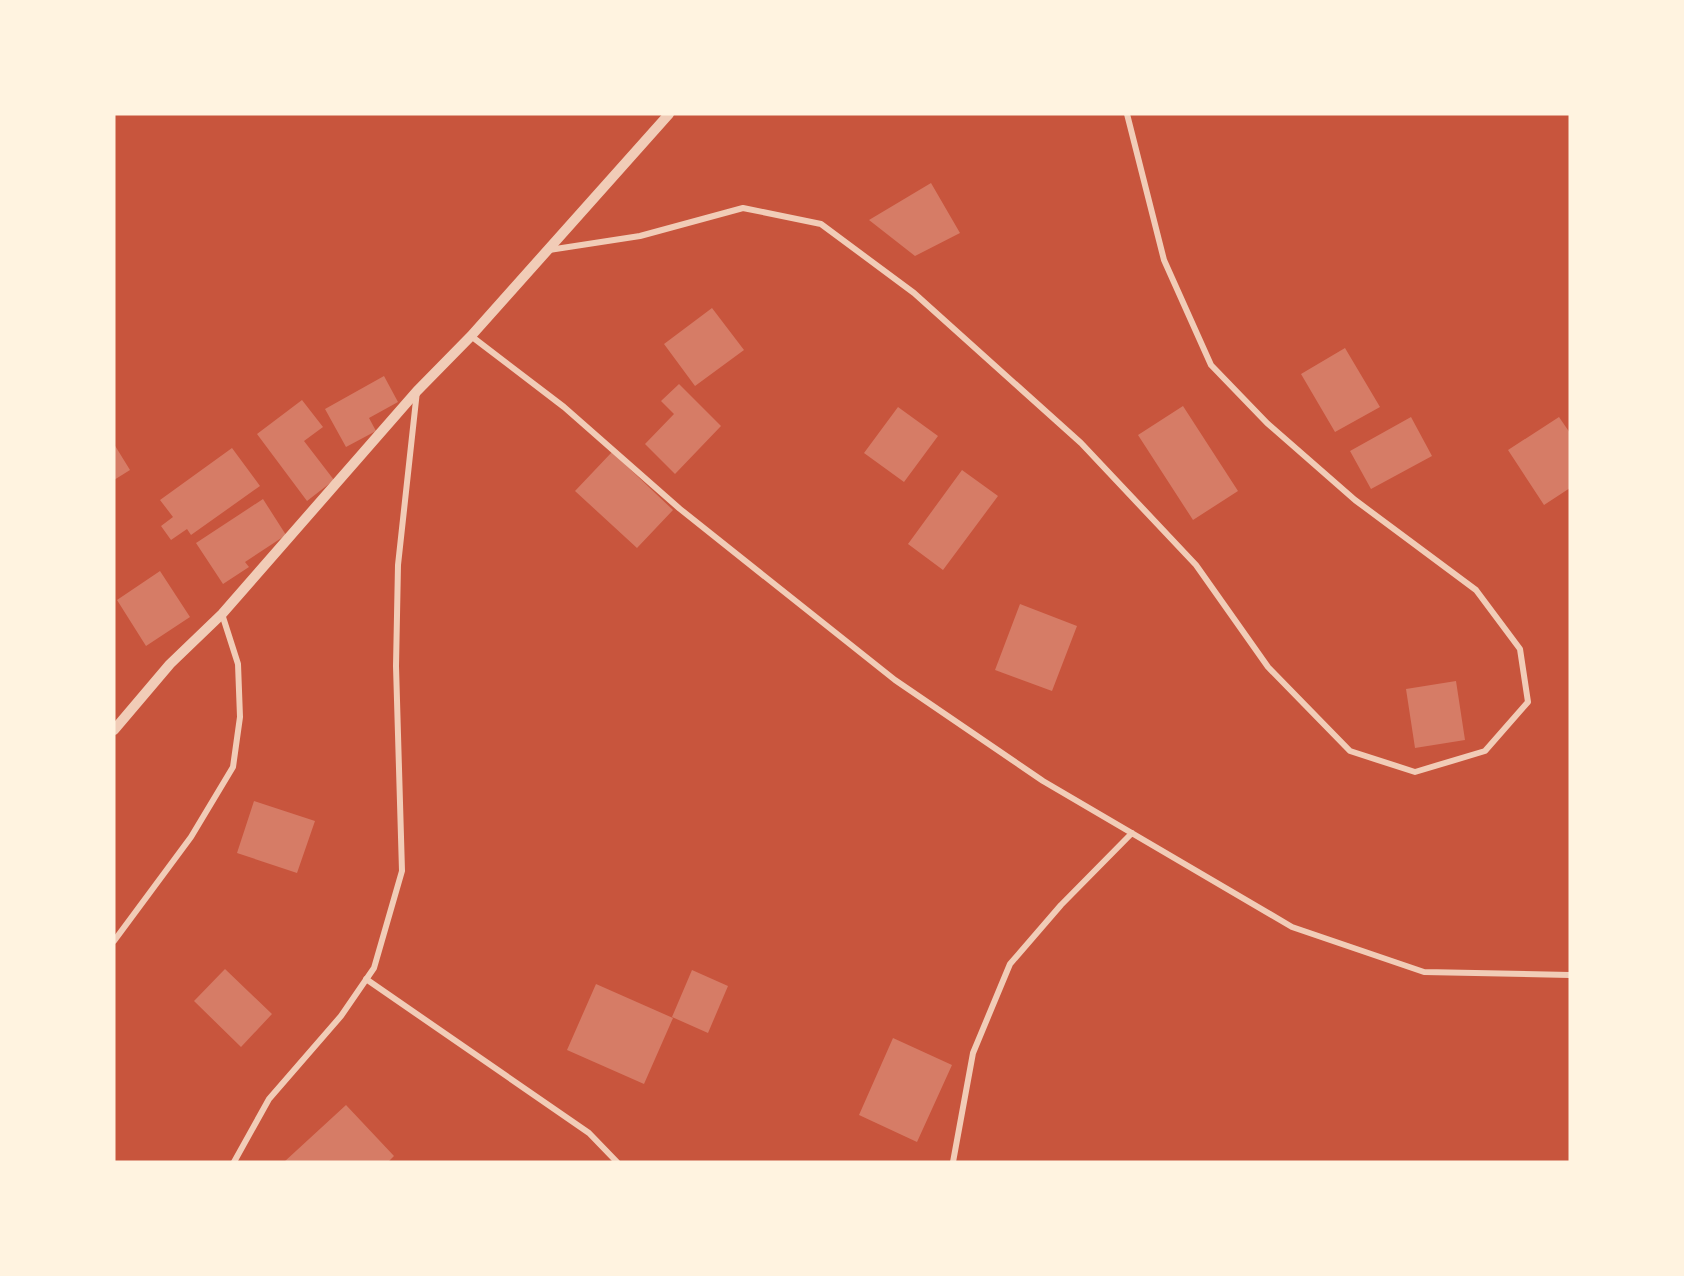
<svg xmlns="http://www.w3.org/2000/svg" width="1684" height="1276" viewBox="0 0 1684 1276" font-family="Quicksand,sans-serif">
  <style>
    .building { fill: #d67c66 }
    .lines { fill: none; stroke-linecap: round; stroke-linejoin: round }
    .minor { stroke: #f1ccb7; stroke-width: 6 }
    .tertiary { stroke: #f1ccb7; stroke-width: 10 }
  </style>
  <rect width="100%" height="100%" fill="#c8553d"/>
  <path class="building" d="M931 183 960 233 915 256 869 220Z
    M712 308 744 350 695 386 664 344Z
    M1345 348 1380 407 1335 432 1301 374Z
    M384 376 398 402 369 418 376 431 346 447 325 409Z
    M679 384 721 426 675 474 645 444 674 414 661 401Z
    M302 400 323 427 304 441 334 480 307 501 257 434Z
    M1183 406 1238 491 1193 520 1138 435Z
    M898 407 938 436 904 482 864 453Z
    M1411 417 1432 456 1371 489 1350 451Z
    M1559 417 1570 433V488L1544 505 1508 450Z
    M114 444 130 470 114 480Z
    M232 448 260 486 191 535 187 529 171 540 161 526 173 517 160 500Z
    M612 452 673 510 637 548 575 491Z
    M962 470 998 496 943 570 908 544Z
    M263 499 286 535 245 562 249 567 223 584 196 543Z
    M160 571 190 617 146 646 117 600Z
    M1020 604 1077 626 1052 691 995 670Z
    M1456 681 1465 740 1415 748 1406 689Z
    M254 801 315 821 297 873 237 853Z
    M225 969 272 1014 241 1047 194 1001Z
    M692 970 728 986 708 1033 672 1017Z
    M596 984 673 1018 644 1084 567 1050Z
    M893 1038 952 1065 917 1142 859 1115Z
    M346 1105 394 1156 388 1162H284Z"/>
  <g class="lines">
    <path class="minor" d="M549 250 640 236 743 208 821 224 914 293 1081 443 1196 565 1268 667 1350 751 1415 772 1485 751 1528 702 1520 649 1476 590 1355 500 1267 423 1211 365 1164 260 1127 114
      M471 336 564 407 680 509 895 680 1043 781 1292 927 1424 972 1570 975
      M114 941 191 837 233 767 240 717 238 664 222 614
      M366 979 589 1133 617 1162
      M234 1162 269 1099 341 1016 374 968 402 871 396 666 398 565 417 391
      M953 1162 973 1053 1010 964 1061 905 1132 833"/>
    <path class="tertiary" d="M114 730 170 664 222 614 417 391 471 336 669 114"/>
  </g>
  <rect width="1684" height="1276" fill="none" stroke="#fff3e0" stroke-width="231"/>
</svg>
